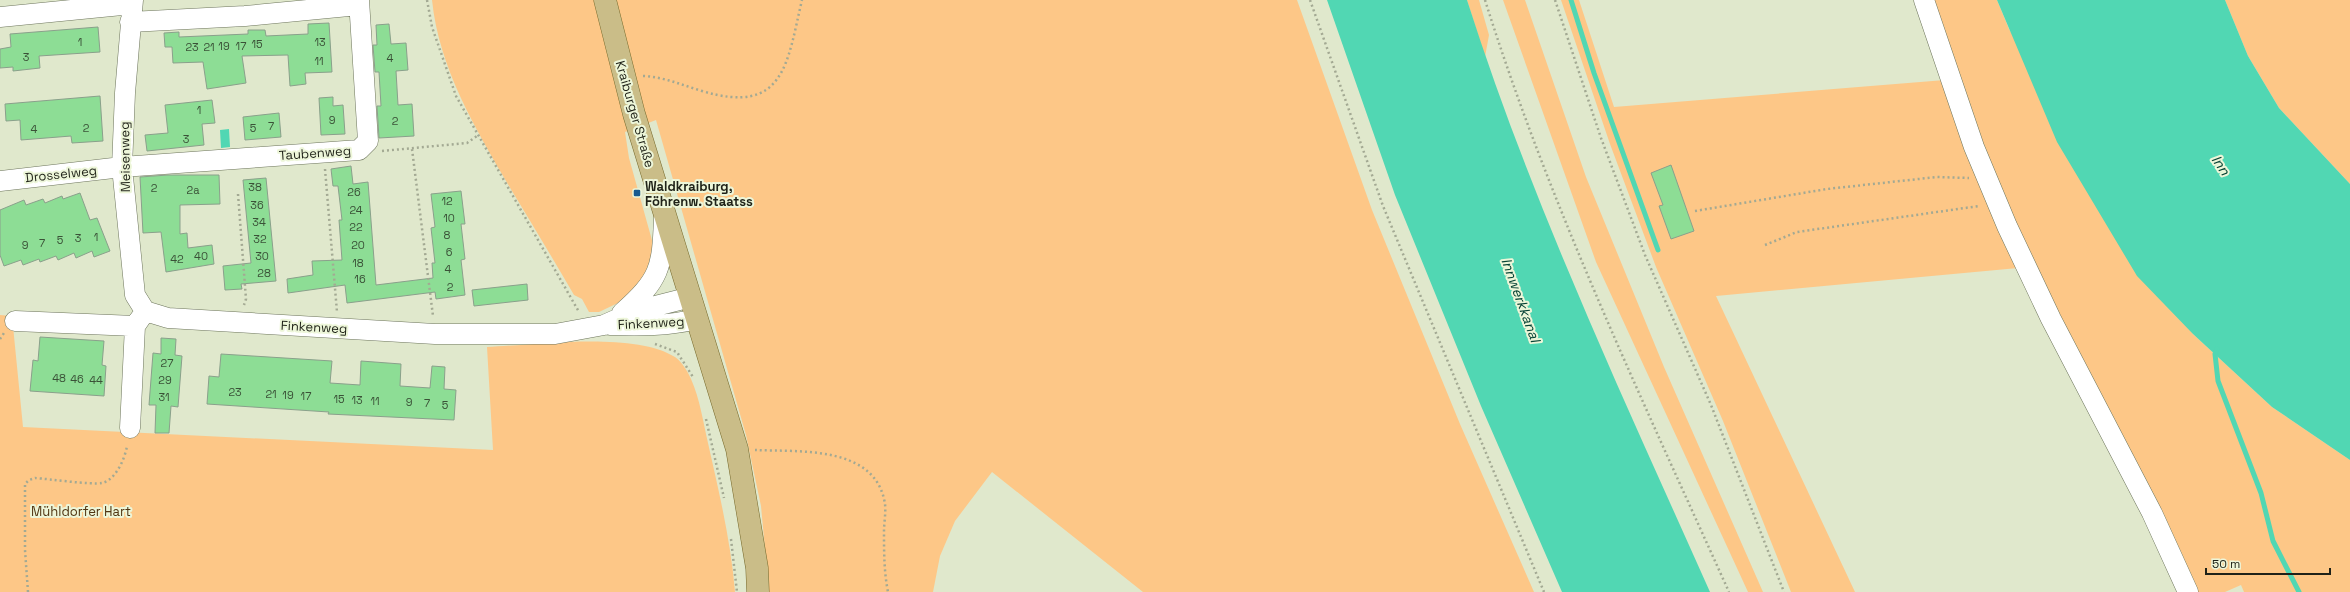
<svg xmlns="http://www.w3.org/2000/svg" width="2350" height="592" viewBox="0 0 2350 592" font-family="'Space Grotesk',sans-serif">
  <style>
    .green { fill: #fdc787 }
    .water { fill: #51d7b3 }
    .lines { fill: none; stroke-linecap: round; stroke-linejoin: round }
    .stream { stroke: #51d7b3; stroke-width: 5 }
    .building { fill: #8ddd95; stroke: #8aa08b }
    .minor-casing { stroke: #6d755c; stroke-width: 21 }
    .major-casing { stroke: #776a2d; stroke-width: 23 }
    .path { stroke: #a3a993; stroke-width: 2.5; stroke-dasharray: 2 3; stroke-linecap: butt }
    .minor { stroke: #fff; stroke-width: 20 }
    .major { stroke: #cabd88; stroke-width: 22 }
    .poi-dot { fill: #1a5b90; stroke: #edf6d9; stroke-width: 1.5 }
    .labels { text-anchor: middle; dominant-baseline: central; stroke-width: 4; stroke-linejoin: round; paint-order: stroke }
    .number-label { font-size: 11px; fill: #3a5137 }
    .street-label { font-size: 13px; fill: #1f2218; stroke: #edf6d9 }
    .poi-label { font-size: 13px; font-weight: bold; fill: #1f2218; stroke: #edf6d9; text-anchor: start }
    .park-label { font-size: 13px; fill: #513613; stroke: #edf6d9 }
    .water-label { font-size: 14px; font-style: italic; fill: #054234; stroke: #edf6d9 }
  </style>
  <rect width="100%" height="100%" fill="#e0e8cc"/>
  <path class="green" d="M432 0H1297L1372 210 1460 424 1534 592H1143L992 472 955 521 940 556 933 592H769L761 506 746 435 656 120 625 132 629 158 655 251 652 269 620 302 599 312H589L582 299 574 295C553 259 531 222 509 186 475 128 439 68 432 0Z
    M1467 0H1479L1489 35 1485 57Z
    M1503 0H1525L1586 177 1664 367 1763 592H1748L1596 262Z
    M1561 0H1579L1614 107 1945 80 2018 268 1716 296 1855 592H1791L1723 421 1656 267 1610 144Z
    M1929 0H1997L2009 29 2193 334 2272 407 2350 460V592H2244L2241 585 2225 592H2195L2182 554 2124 444 2007 212Z
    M2225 0H2350V184L2279 108 2248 56Z
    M0 315 12 316 23 427 493 450 487 347C536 345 634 331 675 357 682 362 688 372 691 379 700 399 703 422 708 443 719 492 731 542 735 592H0Z"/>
  <path class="water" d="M1327 0H1467C1532 204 1623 397 1710 592H1562L1481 406 1395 195Z
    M1997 0H2225L2248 56 2279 108 2350 184V460L2272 407 2193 334 2137 276 2057 142Z
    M229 129 230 147 221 148 220 130Z"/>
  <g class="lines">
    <path class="stream" d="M1571 0 1594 73 1658 250
      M2217 349 2215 354 2218 381 2261 493 2273 541 2299 592"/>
  </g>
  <path class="building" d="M329 23 332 72 305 73 306 84 290 86 288 55 242 56 246 83 207 89 203 62 173 63 172 47H165L164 33 179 32V37L248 34V30H265L266 36 308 34V24Z
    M389 24 391 44 406 43 408 70 396 71 398 105 412 104 414 136 379 138 377 106H381L379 72H375L373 45H377L376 25Z
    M98 27 100 52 39 56 40 68 13 71V67L0 68V49L11 47 10 34Z
    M100 96 103 141 72 143 71 136 21 140 20 120 6 121 5 104Z
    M333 97V106L343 105 345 134 321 135 319 98Z
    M212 100 215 123 202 124 204 145 147 151 145 135 168 133 165 105Z
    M279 113 281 137 245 140 243 117Z
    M1671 165 1694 231 1671 239 1659 206 1663 205 1651 173Z
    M351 166 353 184 368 182 376 285 433 278 432 263H435L431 228 435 227 431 194 461 191 465 224H461L465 259 461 260 465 295 436 299 435 292 347 303 345 285 288 293 287 279 313 275 312 261 342 260 339 220H342L338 186H333L331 169Z
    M168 175H219L220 204 180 205V234L187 233 188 248 212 245 214 264 166 272 161 232 143 233 140 177Z
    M266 178 276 281 241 284 242 289 225 290 223 266 251 263 243 180Z
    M80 193 90 220 97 218 110 251 94 257 92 251 76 258 74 253 58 260 56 256 40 262 39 259 23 265 21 260 4 266 0 255V210L24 200 26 205 43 199 45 203 62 196 63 199Z
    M527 284 528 300 474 306 472 290Z
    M40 337 104 341 102 365 106 366 104 396 30 391 33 360 38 361Z
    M161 338 176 339 175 355 182 356 178 407 171 406 169 433H155L156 405H149L153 353 161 354Z
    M221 354 332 361 330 383 360 385 361 361 401 364 400 386 430 388 432 366 445 367 444 389 456 390 454 420 328 414 329 412 207 404 209 376 219 377Z"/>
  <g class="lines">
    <g class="minor-casing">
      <path id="minor" d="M133 0 125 93 122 167 135 295 145 311
        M1924 0 1974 147 2007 226 2051 319 2152 513 2188 592
        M0 17 132 4
        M130 22 245 16 359 5
        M0 181 122 167 359 150 368 141 359 0
        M145 311 168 318 435 334H555L604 325 636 311 691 297
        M622 313C660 279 662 269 664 219
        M15 321 135 326
        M610 325C640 326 668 326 697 319
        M130 428 135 326 142 316"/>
    </g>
    <g class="major-casing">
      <path id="major" d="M605 0 634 114 737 449 757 568 758 592"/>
    </g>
    <path class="path" d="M427 0 432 27 456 96 579 312
      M1310 0 1383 206 1544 592
      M1485 0C1549 204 1641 397 1729 592
      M1555 0 1601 138 1645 255 1711 405 1784 592
      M643 76C664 77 682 85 702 91 785 116 787 63 802 0
      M412 149 433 316
      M382 151 467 143 477 136
      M325 169 337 312
      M238 194 246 299 244 305
      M1695 211 1827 189 1937 177 1969 178
      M1765 245 1797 232 1979 206
      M0 339 4 333
      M655 344 677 352 693 377
      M706 419 724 498
      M755 450C800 452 876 445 885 504 886 513 884 523 884 531 884 552 884 572 888 592
      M731 539 737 592
      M28 592 25 550V484L29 480 35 478C50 479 90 485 102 483 116 480 125 458 127 446"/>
    <use href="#minor" class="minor"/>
    <use href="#major" class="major"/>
  </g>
  <rect class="poi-dot" x="633" y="189" width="8" height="8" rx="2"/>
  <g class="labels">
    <g class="number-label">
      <text x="80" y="42">1</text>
      <text x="320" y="42">13</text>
      <text x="257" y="44">15</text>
      <text x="224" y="46">19</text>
      <text x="241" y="46">17</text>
      <text x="192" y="47">23</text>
      <text x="209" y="47">21</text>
      <text x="26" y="57">3</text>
      <text x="390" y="58">4</text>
      <text x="319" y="61">11</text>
      <text x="199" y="110">1</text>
      <text x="332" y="120">9</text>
      <text x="395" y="121">2</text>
      <text x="271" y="126">7</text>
      <text x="86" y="128">2</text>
      <text x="253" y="128">5</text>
      <text x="34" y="129">4</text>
      <text x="186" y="139">3</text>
      <text x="255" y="187">38</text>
      <text x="154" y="188">2</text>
      <text x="193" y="190">2a</text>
      <text x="354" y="192">26</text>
      <text x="447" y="201">12</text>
      <text x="257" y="205">36</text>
      <text x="356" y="210">24</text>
      <text x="449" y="218">10</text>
      <text x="259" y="222">34</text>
      <text x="356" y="227">22</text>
      <text x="447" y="235">8</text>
      <text x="96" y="237">1</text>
      <text x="78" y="238">3</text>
      <text x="260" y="239">32</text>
      <text x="60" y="240">5</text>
      <text x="42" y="243">7</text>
      <text x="25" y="245">9</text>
      <text x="358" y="245">20</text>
      <text x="449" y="252">6</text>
      <text x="201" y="256">40</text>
      <text x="262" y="256">30</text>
      <text x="177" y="259">42</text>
      <text x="358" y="263">18</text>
      <text x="448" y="269">4</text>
      <text x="264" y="273">28</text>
      <text x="360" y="279">16</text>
      <text x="450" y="287">2</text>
      <text x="167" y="363">27</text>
      <text x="59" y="378">48</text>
      <text x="77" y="379">46</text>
      <text x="96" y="380">44</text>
      <text x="165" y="380">29</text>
      <text x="235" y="392">23</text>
      <text x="271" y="394">21</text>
      <text x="288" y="395">19</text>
      <text x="306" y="396">17</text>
      <text x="164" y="397">31</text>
      <text x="339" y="399">15</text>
      <text x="357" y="400">13</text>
      <text x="375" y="401">11</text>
      <text x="409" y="402">9</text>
      <text x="427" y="403">7</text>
      <text x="445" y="405">5</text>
    </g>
    <g class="street-label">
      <text transform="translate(635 114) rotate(74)">Kraiburger Straße</text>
      <text transform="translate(315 153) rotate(-4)">Taubenweg</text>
      <text transform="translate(125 157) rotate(-91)">Meisenweg</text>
      <text transform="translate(61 174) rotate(-6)">Drosselweg</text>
      <text transform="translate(651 323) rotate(-3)">Finkenweg</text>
      <text transform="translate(314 327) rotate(3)">Finkenweg</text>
    </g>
    <g class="poi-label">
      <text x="645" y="186">Waldkraiburg,<tspan x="645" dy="15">Föhrenw. Staatss</tspan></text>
    </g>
    <g class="park-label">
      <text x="81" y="511">Mühldorfer Hart</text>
    </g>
    <g class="water-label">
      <text transform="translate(2221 165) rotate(56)">Inn</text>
      <text transform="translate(1521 300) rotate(70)">Innwerkkanal</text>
    </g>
  </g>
  <path d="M2206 568v6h124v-6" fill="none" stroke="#1f2218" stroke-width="2"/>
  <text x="2212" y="568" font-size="12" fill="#1f2218" stroke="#edf6d9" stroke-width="3" paint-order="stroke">50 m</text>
</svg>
